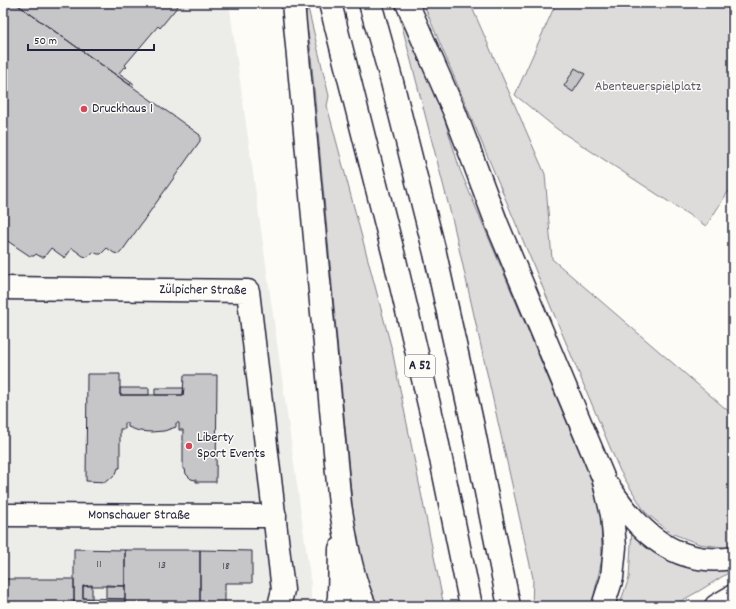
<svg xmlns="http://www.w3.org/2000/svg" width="736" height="609" viewBox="0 0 736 609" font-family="Dekko,sans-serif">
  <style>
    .built { fill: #ecece9 }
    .green { fill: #dddcdb; stroke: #807f8b }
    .building { fill: #c6c6c8; stroke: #22223b }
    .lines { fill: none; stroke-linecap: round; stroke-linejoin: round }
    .minor-casing { stroke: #22223b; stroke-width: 25 }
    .major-casing { stroke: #22223b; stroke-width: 25 }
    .highway-casing { stroke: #22223b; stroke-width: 25 }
    .minor { stroke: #fdfcf7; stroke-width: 22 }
    .major { stroke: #fdfcf7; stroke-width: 22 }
    .highway { stroke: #fdfcf7; stroke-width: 22 }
    .poi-dot { fill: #d1495b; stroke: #fdfcf7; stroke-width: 1.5 }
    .labels { text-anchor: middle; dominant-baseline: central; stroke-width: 3; stroke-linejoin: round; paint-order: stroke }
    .number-label { font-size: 12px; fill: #4b4b5e }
    .shield { fill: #fdfcf7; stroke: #646373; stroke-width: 1 }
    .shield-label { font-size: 13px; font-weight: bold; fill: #22223b }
    .park-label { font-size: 14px; fill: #5a5a6b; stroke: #fdfcf7 }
    .poi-label { font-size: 14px; fill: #22223b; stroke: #fdfcf7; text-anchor: start }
    .street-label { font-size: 14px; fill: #22223b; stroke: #fdfcf7 }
  </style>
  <rect width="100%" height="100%" fill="#fdfcf7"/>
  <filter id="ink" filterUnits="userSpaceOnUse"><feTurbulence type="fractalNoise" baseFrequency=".025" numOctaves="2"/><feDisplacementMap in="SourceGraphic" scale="8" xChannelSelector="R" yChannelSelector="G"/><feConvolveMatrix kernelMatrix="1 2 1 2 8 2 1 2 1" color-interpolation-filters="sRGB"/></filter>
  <g filter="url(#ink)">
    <path class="built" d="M3 3H229L311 584V606H3Z"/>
    <path class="green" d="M396 3H399L439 101 460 170 590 477 601 516 602 559 593 600 590 606H532L533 578 454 226Z
      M423 3H470L545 174 552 259 733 415V546L730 548 699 544 671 533 645 512 620 471Z
      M556 3H733V192H728L706 226 557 129 515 95Z
      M308 8 329 96 327 106 392 350 444 606H374L356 546 310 45 305 16Z
      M632 528 733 567V570L699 591 672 606H619L629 578Z"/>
    <path class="building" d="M3 3H15L200 135V141L122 251 119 254 114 253 107 248 101 254H98L93 252 90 255 87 257 83 256 72 248 65 258 51 248 44 257H41L36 254 34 256H30L3 238Z
      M15 3H175L178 6 160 28 158 26 125 65 127 67 125 68 124 67 119 73 133 83V85L131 83 130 85Z
      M575 68 585 74 573 92 564 86Z
      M87 374H120V395H183L184 375H217L216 482H196V480L191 479 186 474 185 469H183V430H179V423H176V427L164 431 151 432 139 431 128 427V423H125V429H120V468H118L116 474 112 478 106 480V482L86 481Z
      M120 388H149V395H120Z
      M155 388H184L183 395H155Z
      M74 549 125 550V586H83V598L125 599V606H74Z
      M125 550H200V606H125Z
      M200 550 252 551V583H225V606H200Z
      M3 579H74V606H3Z
      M92 585V599L83 598V586Z
      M106 585 125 586V599H106Z"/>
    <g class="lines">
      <g class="minor-casing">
        <g id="minor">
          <path id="s1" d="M3 288 248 291 283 590 279 606"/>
          <path id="s2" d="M3 515 275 516"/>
        </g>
      </g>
      <g class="major-casing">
        <path id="major" d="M716 606 733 596"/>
      </g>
      <g class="highway-casing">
        <path id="highway" d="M293 3 340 505C346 539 351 575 365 606
          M330 3 395 260 435 430 471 606
          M370 3 392 82 435 253 472 422 509 606
          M407 3 455 113 473 160 497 224 603 477 612 515 615 547 612 578 603 606
          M609 487C639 532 675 567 733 558
          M337 606 339 598 340 549"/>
      </g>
      <use href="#minor" class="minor"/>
      <use href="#major" class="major"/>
      <use href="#highway" class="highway"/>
    </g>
  </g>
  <g class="poi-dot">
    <circle cx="84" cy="109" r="4"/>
    <circle cx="189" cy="446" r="4"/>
  </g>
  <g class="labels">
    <g class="number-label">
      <text x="99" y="564">11</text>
      <text x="162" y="565">13</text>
      <text x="226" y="566">18</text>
    </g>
    <rect class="shield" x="405" y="355" width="30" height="22" rx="3"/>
    <g class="shield-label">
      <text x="420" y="366">A 52</text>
    </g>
    <g class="park-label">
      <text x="648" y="87">Abenteuerspielplatz</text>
    </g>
    <g class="poi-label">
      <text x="92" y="109">Druckhaus 1</text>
      <text x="197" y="438">Liberty<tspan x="197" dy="16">Sport Events</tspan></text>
    </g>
    <g class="street-label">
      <text stroke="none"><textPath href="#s1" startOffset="200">Zülpicher Straße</textPath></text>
      <text stroke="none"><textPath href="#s2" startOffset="136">Monschauer Straße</textPath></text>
    </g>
  </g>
  <rect width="736" height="609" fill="none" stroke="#fdfcf7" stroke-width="16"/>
  <rect x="8" y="8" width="720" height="593" fill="none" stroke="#22223b" stroke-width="1.5" filter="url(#ink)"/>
  <path d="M28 44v6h126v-6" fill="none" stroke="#22223b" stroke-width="2"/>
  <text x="34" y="44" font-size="12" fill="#22223b" stroke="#fdfcf7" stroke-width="3" paint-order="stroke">50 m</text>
</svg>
